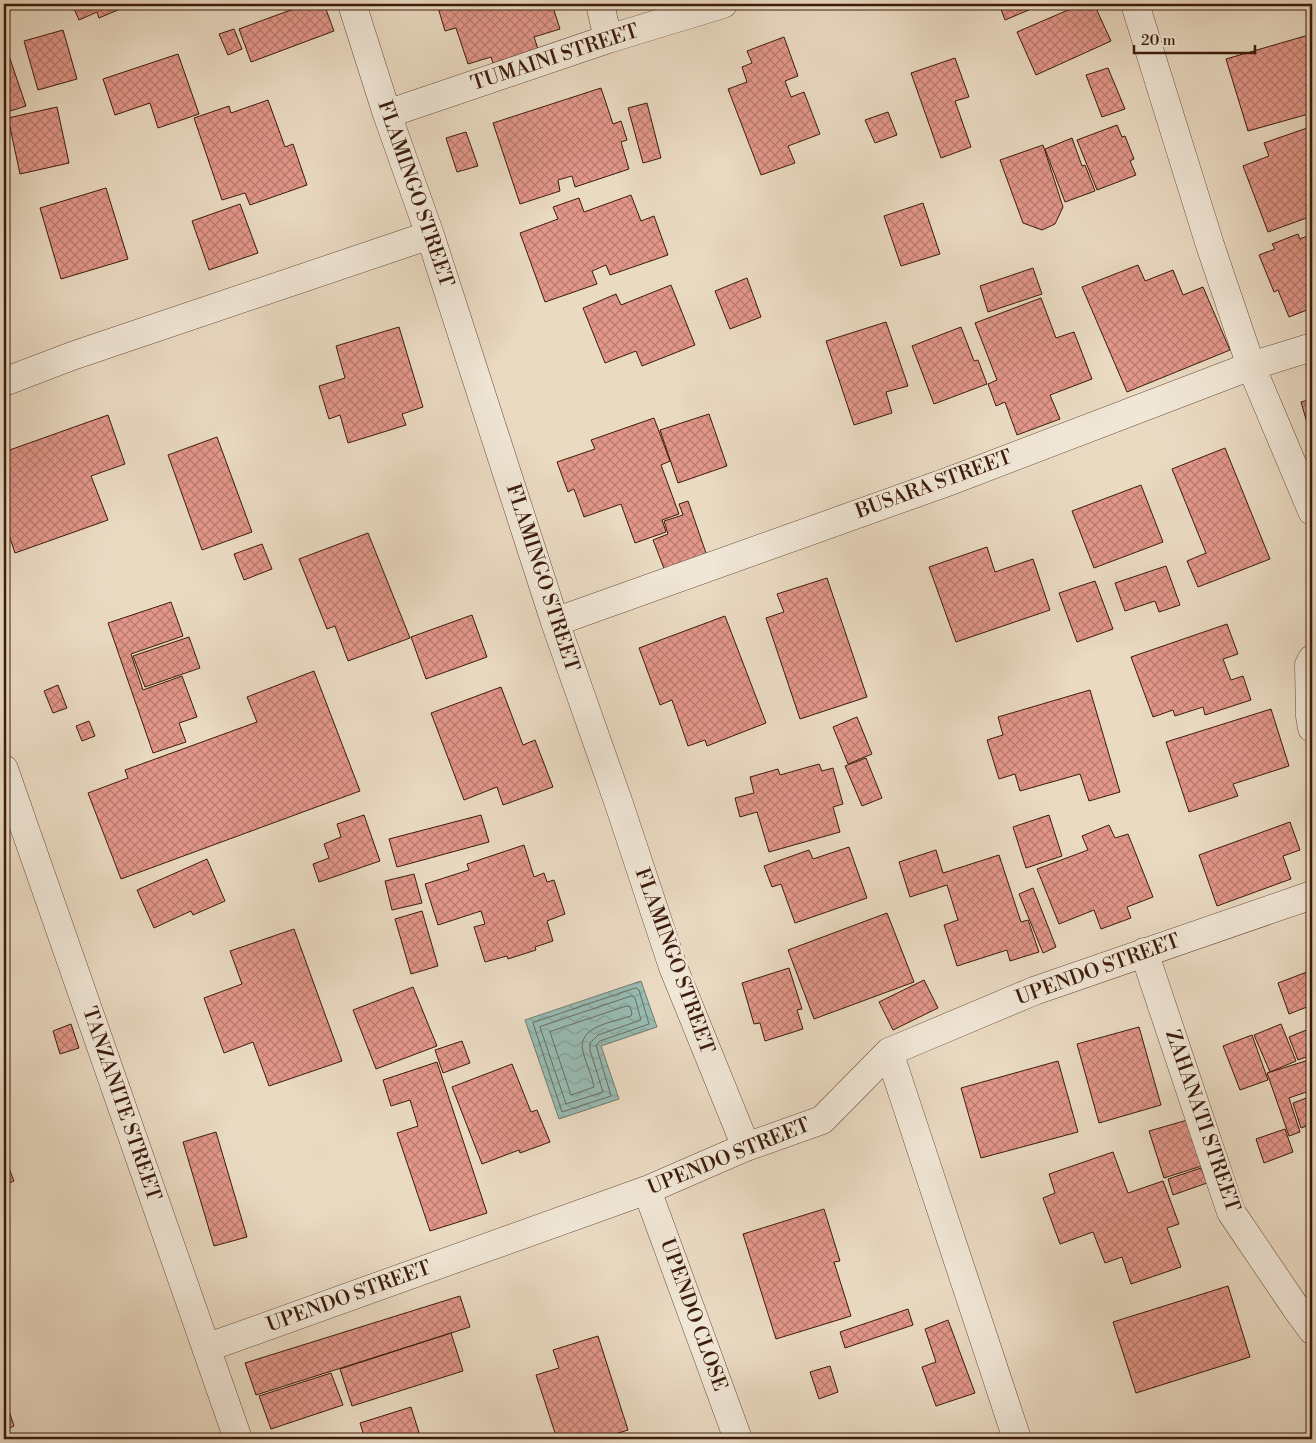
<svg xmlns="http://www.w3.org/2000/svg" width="1316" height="1443" viewBox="0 0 1316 1443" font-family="'Libre Bodoni',serif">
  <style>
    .water { fill: url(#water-waves); stroke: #737b6f }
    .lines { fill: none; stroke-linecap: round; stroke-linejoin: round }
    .shore { stroke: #6a6c5e; stroke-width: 1 }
    .building { fill: url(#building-cross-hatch); stroke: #3c1c0a }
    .street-casing { stroke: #684c38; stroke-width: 29 }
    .street { stroke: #f1e7d7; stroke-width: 28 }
    .labels { text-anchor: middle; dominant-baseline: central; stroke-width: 5; stroke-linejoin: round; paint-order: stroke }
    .street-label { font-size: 20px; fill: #3c1c0a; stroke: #f1e7d7 }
  </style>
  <defs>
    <pattern id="water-waves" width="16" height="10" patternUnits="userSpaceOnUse" patternTransform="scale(1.25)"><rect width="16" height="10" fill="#98bbb3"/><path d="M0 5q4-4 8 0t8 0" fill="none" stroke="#84a099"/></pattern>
    <pattern id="building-cross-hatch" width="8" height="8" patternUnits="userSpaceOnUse" patternTransform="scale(1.25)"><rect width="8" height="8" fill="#e3978a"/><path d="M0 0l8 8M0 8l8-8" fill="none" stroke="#b97a6f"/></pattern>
  </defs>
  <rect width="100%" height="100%" fill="#eadac2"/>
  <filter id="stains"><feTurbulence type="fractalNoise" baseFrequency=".004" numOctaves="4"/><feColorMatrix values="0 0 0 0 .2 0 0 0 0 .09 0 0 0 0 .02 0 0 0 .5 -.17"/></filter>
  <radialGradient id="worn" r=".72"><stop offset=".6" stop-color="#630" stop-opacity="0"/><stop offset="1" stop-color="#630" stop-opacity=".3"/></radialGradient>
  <path class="water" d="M641 981 657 1027 601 1046 619 1099 559 1119 525 1020Z"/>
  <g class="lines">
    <path class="shore" d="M636 988 639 990 649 1024 600 1041 596 1045 611 1096 562 1112 533 1023Z
      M632 996 635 998 641 1020 598 1035 590 1043V1050L603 1092 566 1104 540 1027Z
      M627 1006 630 1007 632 1013 631 1016C614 1022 576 1026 583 1052 586 1064 592 1075 594 1087L571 1095 550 1032Z"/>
  </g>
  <path class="building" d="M72 4H132L99 18 97 12 79 20Z
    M307 4H324L334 31 251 62 239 29Z
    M437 4H552L560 29 534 37 538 49 493 63 491 57 468 64 456 28 445 31Z
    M999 4H1043L1005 20Z
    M1082 4H1094L1111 41 1036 75 1017 32Z
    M234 29 242 49 228 55 219 34Z
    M63 30 77 79 38 90 24 41Z
    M1312 34V113L1248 131 1226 59Z
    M784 37 798 76 785 81 791 97 804 92 820 134 788 146 795 163 761 175 728 89 747 82 742 67 752 63 747 51Z
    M4 41 26 106 4 113Z
    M178 54 199 114 158 128 150 103 115 115 103 79Z
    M955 58 969 97 955 101 971 147 941 158 911 73Z
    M1108 68 1125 109 1102 117 1086 75Z
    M601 88 613 124 621 121 627 140 621 142 629 169 575 187 572 176 558 180 560 191 520 204 493 123Z
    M268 100 285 147 293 144 307 185 250 205 245 193 222 200 194 118 229 106 231 113Z
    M647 103 661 158 643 163 628 108Z
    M57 107 69 163 20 174 8 118Z
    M888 112 897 135 875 143 865 120Z
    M1117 125 1122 137 1125 136 1134 159 1130 161 1136 175 1097 190 1077 140Z
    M1310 127 1312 135V216L1268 232 1243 166 1269 156 1264 143Z
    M466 132 478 166 457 172 446 138Z
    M1072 138 1082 166 1085 165 1095 191 1065 202 1045 149Z
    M4 144 9 160 4 161Z
    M1043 145 1063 207 1055 224 1042 230 1023 223 1000 160Z
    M106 188 128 259 61 279 40 208Z
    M631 195 641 221 654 216 668 255 610 275 606 265 592 271 597 284 545 302 520 233 558 219 553 207 579 198 584 212Z
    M923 203 940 254 901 266 884 216Z
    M240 204 258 253 209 270 192 221Z
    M1298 234 1300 239 1312 234V308L1289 317 1278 290 1274 292 1259 255 1275 249 1272 244Z
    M1138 265 1145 281 1173 270 1183 295 1203 287 1230 350 1127 392 1082 287Z
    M1033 268 1042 294 988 312 980 286Z
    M747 278 761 317 730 329 715 291Z
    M671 285 695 345 642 366 636 351 605 363 583 308 616 294 621 305Z
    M1041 298 1056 338 1074 332 1092 379 1050 395 1060 419 1017 435 1005 402 996 406 988 384 997 380 975 323Z
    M886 322 908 386 886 392 892 413 854 425 826 341Z
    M399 327 423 407 402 414 406 425 348 443 340 415 329 419 319 386 345 378 336 346Z
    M961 327 974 361 978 360 987 384 934 404 912 346Z
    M1312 399V440L1301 402Z
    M709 414 727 466 678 483 660 430Z
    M108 415 125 464 91 476 108 520 15 553 4 520V452Z
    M654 418 670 461 661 465 679 514 662 520 666 532 635 543 621 504 584 517 574 489 568 492 557 462 595 449 591 440Z
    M217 437 252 532 202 550 168 455Z
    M1225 448 1270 559 1198 587 1187 561 1206 553 1172 469Z
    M1141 485 1163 542 1094 568 1072 511Z
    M688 501 707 556 665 571 653 540 668 534 664 521 683 515 679 504Z
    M368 533 410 638 348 661 335 626 327 629 299 559Z
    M262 544 272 569 244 580 234 554Z
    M987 547 995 572 1033 559 1050 610 956 642 929 567Z
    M1166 566 1180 605 1159 612 1155 601 1125 611 1115 583Z
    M827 578 867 697 800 719 766 618 784 612 777 594Z
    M1095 581 1113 629 1077 642 1059 593Z
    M171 602 183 636 131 654 143 690 182 676 197 717 179 723 186 742 153 753 108 623Z
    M472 615 487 657 426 679 411 637Z
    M725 616 766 723 707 746 705 740 688 746 672 700 660 705 639 648Z
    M1227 624 1238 654 1223 659 1231 680 1243 676 1251 700 1205 715 1203 707 1175 716 1173 710 1153 717 1131 657Z
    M189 637 200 668 145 687 133 656Z
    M314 671 360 791 121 879 88 793 128 778 125 770 257 722 247 697Z
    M58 685 67 708 53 713 44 691Z
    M501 687 523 745 535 740 553 787 503 805 497 787 464 800 431 713Z
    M1090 690 1120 792 1089 801 1080 774 1020 791 1015 774 999 779 987 740 1003 735 998 717Z
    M1271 709 1289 766 1233 784 1238 796 1189 812 1166 742Z
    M857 717 872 754 848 764 833 727Z
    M89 721 95 736 82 741 76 726Z
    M866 758 882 798 862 806 845 766Z
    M819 764 822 771 833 768 843 804 833 807 840 832 769 852 757 812 740 817 735 798 754 793 750 777 778 769 780 775Z
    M364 815 380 861 319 882 313 864 329 858 324 844 341 837 337 824Z
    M481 815 489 842 397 867 389 839Z
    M1049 815 1062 856 1026 868 1013 827Z
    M1290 822 1300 850 1283 856 1291 879 1217 906 1199 855Z
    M1109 825 1115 838 1128 834 1153 897 1127 907 1131 918 1101 929 1094 910 1059 924 1037 869 1088 850 1082 836Z
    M524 845 534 877 544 873 547 882 554 880 565 914 547 921 553 941 535 947 536 950 508 959 507 956 485 962 474 927 485 924 481 911 438 925 425 884 469 870 467 864Z
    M849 847 867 898 795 923 781 884 772 887 764 866 809 850 813 859Z
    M936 850 943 873 999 855 1021 922 1028 920 1039 952 1010 961 1007 950 957 966 944 925 958 920 947 885 910 897 899 862Z
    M207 859 225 901 193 915 191 911 154 928 137 890Z
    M414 874 422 903 392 910 385 881Z
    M1033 888 1056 947 1043 953 1019 894Z
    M422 911 438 966 411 974 395 919Z
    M887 913 914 982 814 1019 788 950Z
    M294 929 342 1061 269 1086 253 1042 224 1053 204 998 242 984 230 951Z
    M789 968 802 1009 797 1010 803 1029 765 1041 760 1023 754 1024 742 983Z
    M1312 970V1005L1289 1014 1278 983Z
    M924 980 938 1008 893 1030 879 1002Z
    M413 987 437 1046 376 1069 353 1010Z
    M71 1024 79 1048 60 1054 53 1031Z
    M1281 1024 1296 1061 1270 1072 1254 1035Z
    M1139 1027 1161 1105 1099 1123 1077 1044Z
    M1309 1029 1312 1036V1055L1298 1060 1289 1037Z
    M1252 1035 1268 1080 1240 1090 1223 1046Z
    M462 1041 470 1063 443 1073 435 1050Z
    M1312 1059V1090L1289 1098 1300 1132 1289 1136 1267 1073Z
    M1058 1061 1078 1132 981 1158 961 1088Z
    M437 1062 487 1213 430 1231 397 1133 418 1126 410 1100 391 1106 383 1080Z
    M512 1064 531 1112 537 1110 550 1142 520 1153 519 1150 482 1164 452 1087Z
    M1312 1096V1124L1301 1128 1293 1103Z
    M1191 1119 1205 1165 1164 1178 1149 1131Z
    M1285 1129 1293 1152 1264 1163 1256 1139Z
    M216 1132 247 1237 214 1246 183 1142Z
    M1113 1152 1128 1193 1163 1181 1179 1224 1167 1228 1181 1267 1131 1284 1122 1257 1105 1263 1093 1232 1060 1244 1043 1198 1055 1193 1049 1174Z
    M4 1156 14 1181 4 1185Z
    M1201 1168 1207 1183 1173 1195 1168 1179Z
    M824 1209 840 1261 834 1262 851 1316 776 1339 743 1234Z
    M1228 1286 1250 1357 1136 1393 1113 1322Z
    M460 1296 470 1327 256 1395 245 1363Z
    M908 1309 913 1325 845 1348 840 1332Z
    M948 1320 975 1393 936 1406 922 1367 936 1362 925 1329Z
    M451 1333 463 1371 352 1406 340 1369Z
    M598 1336 628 1430 600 1439H557L536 1375 559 1368 553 1350Z
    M830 1366 838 1392 819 1399 810 1372Z
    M331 1373 343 1405 271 1429 259 1396Z
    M5 1399 14 1426 4 1430V1400Z
    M411 1407 421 1439H365L360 1423Z
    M320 1435 322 1439H307Z"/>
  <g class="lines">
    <g class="street-casing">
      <path id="street" d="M352 4 387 114 430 235 555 622 619 804 673 967 746 1147
        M600 4 608 39
        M1135 4 1210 245 1251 366 1312 511
        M387 114 608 39 723 4
        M4 382 72 356 430 235
        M555 622 950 481 1251 366 1312 347
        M1312 659 1309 665 1310 716 1312 728
        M4 769 238 1439
        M1144 952 1231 1212 1296 1308 1312 1330
        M889 1052 1017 1439
        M647 1190 738 1439
        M206 1348 647 1190 746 1147 822 1120 889 1052 1034 991 1312 895"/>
    </g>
    <use href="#street" class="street"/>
  </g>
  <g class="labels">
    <g class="street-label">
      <text transform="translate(555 58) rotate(-18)">TUMAINI STREET</text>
      <text transform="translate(415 194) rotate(71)">FLAMINGO STREET</text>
      <text transform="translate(934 485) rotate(-20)">BUSARA STREET</text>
      <text transform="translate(542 578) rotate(72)">FLAMINGO STREET</text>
      <text transform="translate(674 961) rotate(70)">FLAMINGO STREET</text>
      <text transform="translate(1098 970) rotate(-20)">UPENDO STREET</text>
      <text transform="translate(121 1104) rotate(71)">TANZANITE STREET</text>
      <text transform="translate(1202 1121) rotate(71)">ZAHANATI STREET</text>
      <text transform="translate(729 1157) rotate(-22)">UPENDO STREET</text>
      <text transform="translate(349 1297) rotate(-20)">UPENDO STREET</text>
      <text transform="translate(693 1315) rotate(70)">UPENDO CLOSE</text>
    </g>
  </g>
  <rect width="1316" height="1443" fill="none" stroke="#eadac2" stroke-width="20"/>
  <rect x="5" y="5" width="1306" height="1433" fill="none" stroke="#3c1c0a" stroke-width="2.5"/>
  <rect x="10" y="10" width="1296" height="1423" fill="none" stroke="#3c1c0a"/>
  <path d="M1134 45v8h121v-8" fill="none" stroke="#3c1c0a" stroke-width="2.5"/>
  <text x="1141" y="45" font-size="15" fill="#3c1c0a" stroke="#f1e7d7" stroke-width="4" paint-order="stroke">20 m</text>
  <rect width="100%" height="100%" filter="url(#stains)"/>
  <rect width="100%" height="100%" fill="url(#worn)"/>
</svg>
